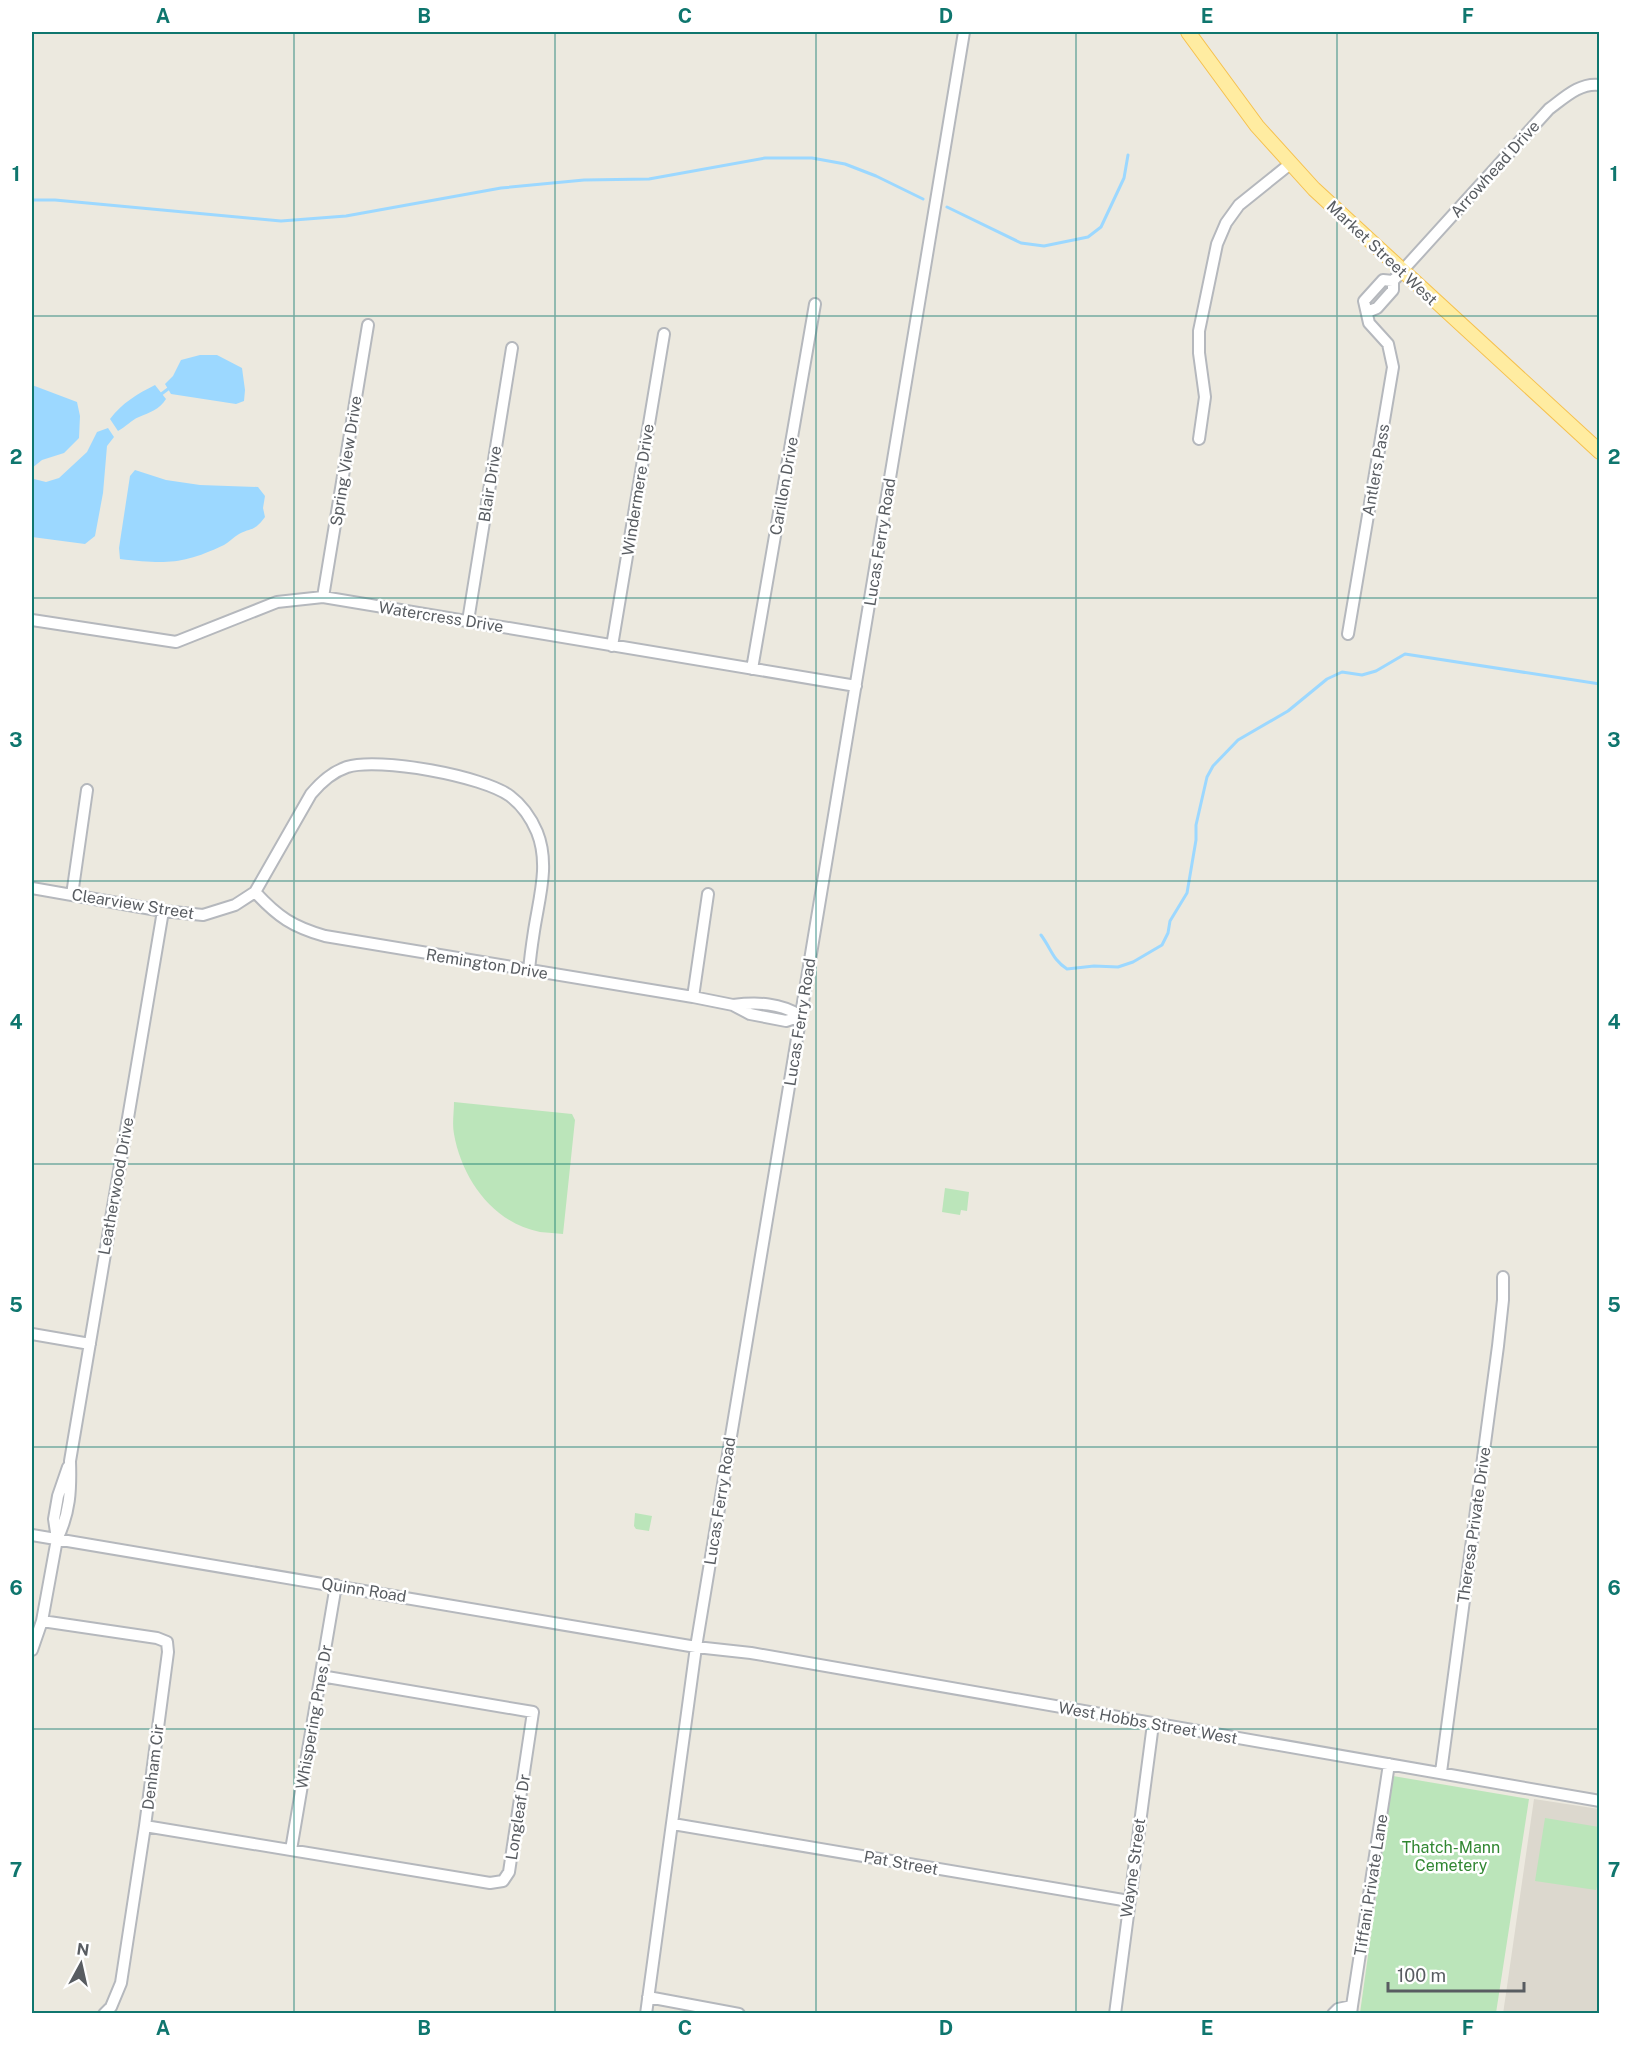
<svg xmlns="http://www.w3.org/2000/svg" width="1631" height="2045" viewBox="0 0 1631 2045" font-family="'Public Sans',sans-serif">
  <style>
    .education { fill: #dcd8ce }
    .green { fill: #bbe5ba }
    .water { fill: #9cd8ff }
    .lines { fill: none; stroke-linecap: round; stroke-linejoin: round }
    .stream { stroke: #9cd8ff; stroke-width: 3 }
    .minor-casing { stroke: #b5b8bd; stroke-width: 14 }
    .major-casing { stroke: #f6c14e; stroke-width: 16 }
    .minor { stroke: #fff; stroke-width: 10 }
    .major { stroke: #ffeca1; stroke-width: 14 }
    .grid { fill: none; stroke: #0f766e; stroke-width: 1.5; stroke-opacity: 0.55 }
    .labels { text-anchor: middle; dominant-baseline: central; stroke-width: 5; stroke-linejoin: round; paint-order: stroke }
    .street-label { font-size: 16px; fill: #585c61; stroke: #fff }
    .park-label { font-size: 16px; fill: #318732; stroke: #fff }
    .neatline { fill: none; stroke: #0f766e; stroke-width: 2 }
    .grid-label { font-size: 20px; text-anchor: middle; font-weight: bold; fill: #0f766e }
  </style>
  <rect width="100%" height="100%" fill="#ece9df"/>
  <path class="education" d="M1534 1799 1599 1809V2013L1503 2014Z"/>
  <path class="green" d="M454 1102 572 1114 575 1120 563 1234C556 1233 548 1233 540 1232 493 1223 462 1179 454 1134 452 1124 454 1112 454 1102Z
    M945 1188 969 1192 967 1211 961 1210 960 1215 942 1212Z
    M635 1513 652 1516 649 1531 636 1529 634 1526Z
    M1393 1776 1529 1799 1496 2013H1360Z
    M1545 1818 1599 1827 1600 1875 1596 1890 1535 1881Z"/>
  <path class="water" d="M200 355H217L242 368 245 390 244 401 236 404 171 394 165 384 173 376 181 360Z
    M32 385 77 402 80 416 79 438 64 453 42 460 32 468 34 479 46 482 59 478 87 452 97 432 108 428 114 437 107 446 103 493 95 536 85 544 32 537Z
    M155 385 166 399C159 410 150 412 139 417 131 420 126 427 118 431L110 419C122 403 137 394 155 385Z
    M135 470 166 480 200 485 258 487 265 496 263 508 265 517C254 532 252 527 239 534 234 537 229 542 224 545 182 565 165 564 120 559L119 548 130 476Z"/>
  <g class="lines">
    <path class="stream" d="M32 200H55L281 221 346 216 501 188 584 180 649 179 765 158H812L845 164 876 176 923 199
      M947 207 1021 243 1044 246 1088 237 1101 227 1124 178 1128 155
      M160 395 168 389
      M1041 935C1052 950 1052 959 1067 969L1094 966 1118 967 1133 962 1162 945 1168 933 1170 921 1187 893 1196 840V825L1207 777 1213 766 1238 740 1288 711 1327 679 1342 672 1362 675 1376 671 1405 654 1600 684"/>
    <g class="minor-casing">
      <path id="minor" d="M1367 312 1377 308 1393 290V281L1549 109C1564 98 1580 82 1600 85
        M1199 439 1205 397 1199 353V331L1217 244 1226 223 1239 205 1290 164
        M323 597 368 325
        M32 620 176 642 277 602 323 597 856 686
        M468 621 512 348
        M1348 634 1393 367 1388 344 1369 323 1364 301 1383 280 1393 281
        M612 646 664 334
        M752 669 815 304
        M32 888 163 911 203 915 235 905 255 892 311 794C321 782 332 772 347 767 379 757 483 776 510 796 522 805 531 818 537 832 550 864 539 898 534 931 532 944 530 958 529 971
        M255 892C278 917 293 927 325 936L693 997 733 1005 750 1014 786 1021 801 1016
        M72 895 87 790
        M693 997 708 894
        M733 1005C758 1002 780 1003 801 1016
        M32 1334 90 1344
        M32 1535 696 1647 751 1653 1600 1801
        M57 1539C70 1513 71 1490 70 1461L163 911
        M42 1621 157 1638 167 1642 168 1652 145 1826 121 1983 111 2007 104 2014
        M32 1650 42 1621 57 1539 54 1519 58 1496 68 1467
        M1441 1772 1498 1346 1503 1300V1277
        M673 1824 1129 1901
        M145 1826 490 1883 503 1881 509 1872 533 1712 321 1676
        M291 1850 336 1585
        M648 1997 739 2014
        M1352 2006 1389 1764
        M646 2014 696 1647 964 32
        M1115 2014 1153 1724
        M1333 2014 1338 2009 1352 2006 1351 2014"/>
    </g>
    <g class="major-casing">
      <path id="major" d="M1188 32 1257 126 1314 189 1600 452"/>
    </g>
    <use href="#minor" class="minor"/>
    <use href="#major" class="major"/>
  </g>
  <path class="grid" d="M294 32V2014M555 32V2014M816 32V2014M1076 32V2014M1337 32V2014M32 316H1600M32 598H1600M32 881H1600M32 1164H1600M32 1447H1600M32 1729H1600"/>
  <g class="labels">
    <g class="street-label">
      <text transform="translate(1495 169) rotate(-48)">Arrowhead Drive</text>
      <text transform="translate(1382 253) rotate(43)">Market Street West</text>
      <text transform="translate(346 461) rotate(-81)">Spring View Drive</text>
      <text transform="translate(1376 470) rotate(-80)">Antlers Pass</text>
      <text transform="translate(490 484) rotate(-81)">Blair Drive</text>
      <text transform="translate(784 486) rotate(-80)">Carillon Drive</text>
      <text transform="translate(638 490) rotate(-81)">Windermere Drive</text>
      <text transform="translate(880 542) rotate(-81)">Lucas Ferry Road</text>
      <text transform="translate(441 617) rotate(9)">Watercress Drive</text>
      <text transform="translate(133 904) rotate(9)">Clearview Street</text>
      <text transform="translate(487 964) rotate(9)">Remington Drive</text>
      <text transform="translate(800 1022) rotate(-81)">Lucas Ferry Road</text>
      <text transform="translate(116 1186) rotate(-80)">Leatherwood Drive</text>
      <text transform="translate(720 1501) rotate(-81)">Lucas Ferry Road</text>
      <text transform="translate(1474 1525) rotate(-82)">Theresa Private Drive</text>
      <text transform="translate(364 1590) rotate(9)">Quinn Road</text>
      <text transform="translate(314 1717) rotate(-80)">Whispering Pnes Dr</text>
      <text transform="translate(1148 1723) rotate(10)">West Hobbs Street West</text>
      <text transform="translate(153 1767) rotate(-83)">Denham Cir</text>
      <text transform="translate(518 1817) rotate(-81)">Longleaf Dr</text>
      <text transform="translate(901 1863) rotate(10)">Pat Street</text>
      <text transform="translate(1133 1868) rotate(-82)">Wayne Street</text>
      <text transform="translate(1371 1885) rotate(-81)">Tiffani Private Lane</text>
    </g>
    <g class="park-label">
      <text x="1451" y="1847">Thatch-Mann<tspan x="1451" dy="18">Cemetery</tspan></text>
    </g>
  </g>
  <rect width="1631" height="2045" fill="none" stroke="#ffffff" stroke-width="66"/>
  <g transform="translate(81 1964) rotate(8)" stroke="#ffffff" stroke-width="4.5" paint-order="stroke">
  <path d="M0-4.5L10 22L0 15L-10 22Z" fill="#585c61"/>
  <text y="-9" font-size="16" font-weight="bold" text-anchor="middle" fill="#585c61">N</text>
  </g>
  <path d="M1388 1982v9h136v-9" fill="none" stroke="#585c61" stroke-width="3"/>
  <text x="1397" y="1982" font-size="18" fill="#585c61" stroke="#ffffff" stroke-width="4.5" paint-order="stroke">100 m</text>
  <rect x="33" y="33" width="1565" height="1979" class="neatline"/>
  <g class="grid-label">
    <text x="163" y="23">A</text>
    <text x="424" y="23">B</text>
    <text x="685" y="23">C</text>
    <text x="946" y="23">D</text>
    <text x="1207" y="23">E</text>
    <text x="1468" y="23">F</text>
    <text x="16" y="181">1</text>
    <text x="1614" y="181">1</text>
    <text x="16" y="464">2</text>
    <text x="1614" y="464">2</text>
    <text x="16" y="747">3</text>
    <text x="1614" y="747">3</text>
    <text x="16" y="1029">4</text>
    <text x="1614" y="1029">4</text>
    <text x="16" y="1312">5</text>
    <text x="1614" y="1312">5</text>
    <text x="16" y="1595">6</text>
    <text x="1614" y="1595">6</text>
    <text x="16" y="1877">7</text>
    <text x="1614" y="1877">7</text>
    <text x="163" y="2035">A</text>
    <text x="424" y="2035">B</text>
    <text x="685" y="2035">C</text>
    <text x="946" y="2035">D</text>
    <text x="1207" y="2035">E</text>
    <text x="1468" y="2035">F</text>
  </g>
</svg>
